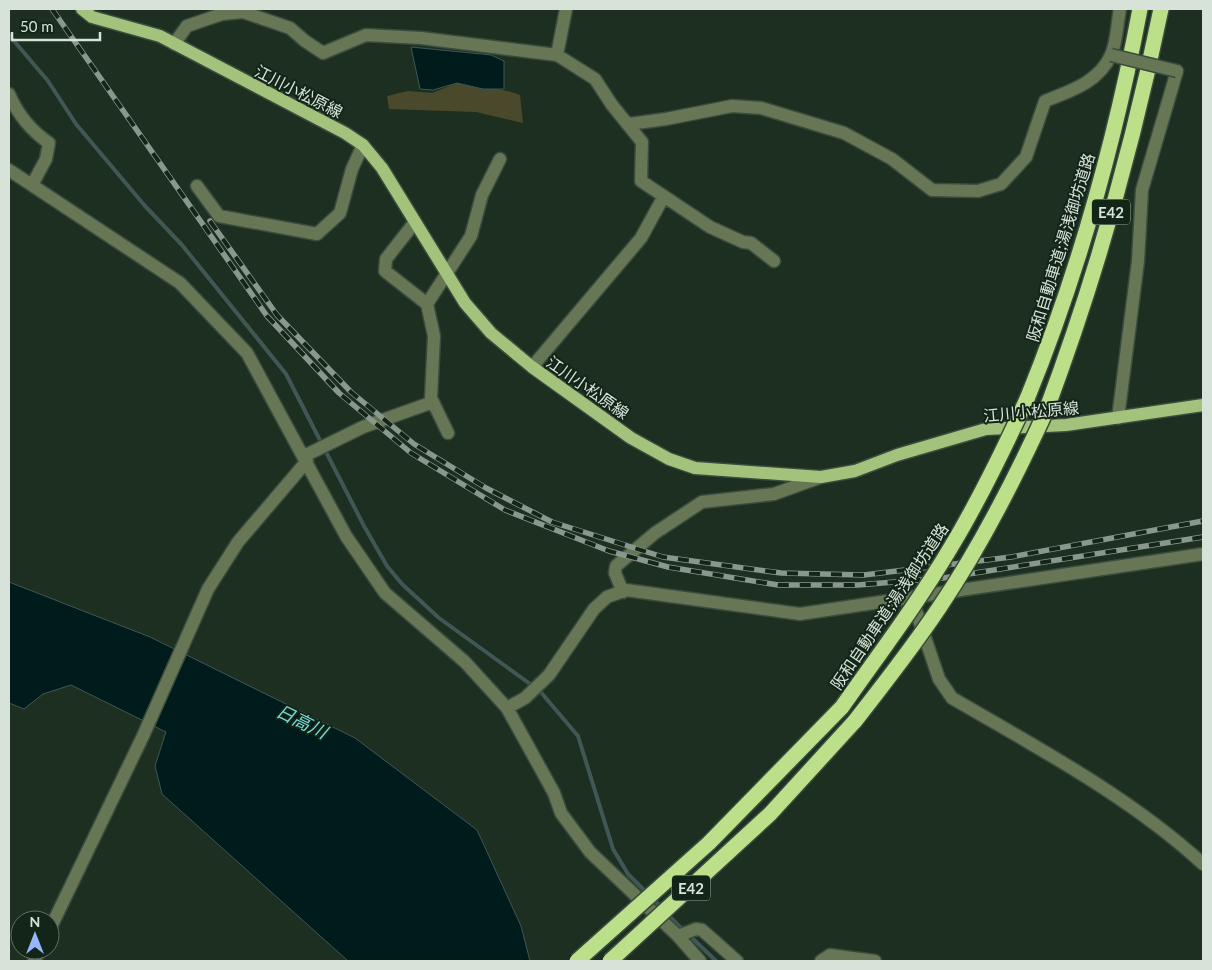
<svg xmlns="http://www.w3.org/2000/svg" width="1212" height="970" viewBox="0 0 1212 970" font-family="Lato,'Noto Sans JP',sans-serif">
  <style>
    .green { fill: #4b492b }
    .water { fill: #001b1c; stroke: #405755 }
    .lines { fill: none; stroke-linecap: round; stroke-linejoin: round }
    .stream { stroke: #405755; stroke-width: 4 }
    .minor-casing { stroke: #3a4c3e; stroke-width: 15 }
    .major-casing { stroke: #3a4c3e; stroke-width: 15 }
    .highway-casing { stroke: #3a4c3e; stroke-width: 18 }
    .minor { stroke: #677654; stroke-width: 12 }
    .major { stroke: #a3c27b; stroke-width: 12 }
    .highway { stroke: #bbe089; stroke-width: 15 }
    .rail-casing { stroke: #89978c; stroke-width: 5.5 }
    .rail { stroke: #132517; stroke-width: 4; stroke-dasharray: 11; stroke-linecap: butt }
    .minor-bridge-casing { stroke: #3a4c3e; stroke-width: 15; stroke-linecap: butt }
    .highway-bridge-casing { stroke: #3a4c3e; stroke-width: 18; stroke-linecap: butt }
    .minor-bridge { stroke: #677654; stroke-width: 12 }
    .highway-bridge { stroke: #bbe089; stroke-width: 15 }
    .labels { text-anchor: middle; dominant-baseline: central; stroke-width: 4; stroke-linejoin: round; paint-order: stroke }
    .shield { fill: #132517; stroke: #9ca99f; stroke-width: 1 }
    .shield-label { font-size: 15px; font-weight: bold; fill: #d7e2d9 }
    .street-label { font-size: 16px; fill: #d7e2d9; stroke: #132517 }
    .water-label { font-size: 18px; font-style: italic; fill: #7bdadb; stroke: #132517 }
  </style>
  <rect width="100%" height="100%" fill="#1c2f21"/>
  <path class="green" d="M457 83C478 88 500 87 520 95L523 123 476 112 389 109 387 96 408 91 432 93Z"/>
  <path class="water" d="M411 47 491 55 504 61V89H483L457 83 433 90 420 89Z
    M9 582 150 637 355 738 477 830 521 926 530 961H348L162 794 155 766 166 732 71 685 43 694 24 709 9 703Z"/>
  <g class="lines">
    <path class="stream" d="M9 35 48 81 76 124 145 206 182 245 286 374 364 526 387 566 402 584 439 618 533 686
      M539 690 578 736 613 849 628 874 647 893
      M652 898 663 909
      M667 914 684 931
      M689 935 716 961"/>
    <g class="minor-casing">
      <path id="minor" d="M174 44 187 26 222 14 243 12 290 28 305 41 323 53 366 35 421 38 557 55 595 79 612 105 642 142 641 181 710 227 743 242 751 243 774 261
        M557 55 566 9
        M9 94C18 115 30 130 49 143L46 159 32 185
        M629 124 666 119 732 106 761 108 844 133 892 159 932 190 978 191 1001 184 1026 157 1045 101C1071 91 1099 82 1111 55 1117 42 1117 23 1120 9
        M9 170 180 283 247 353 346 536 385 593 465 662 507 708 554 793 561 813 590 852 678 936 700 961
        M197 186 219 216 317 234 340 213 352 169 363 145
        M415 222 386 259 385 271 427 304 434 336 431 398 448 433
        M427 304 471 236 482 195 500 159
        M532 367 641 238 664 196
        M1118 418 1138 261 1142 190 1177 71
        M304 456 363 427 433 402
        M623 592 615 573 616 566 655 533 702 502 774 494 821 477
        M912 599 939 679 952 698C1038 748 1130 797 1203 864
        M507 708 525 698 549 675 594 609 607 597 626 590 800 614 1203 554
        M50 929 143 736 208 589 238 542 307 461
        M678 936 696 929 702 930 737 961
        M34 961 40 950
        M821 961 830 955 875 961"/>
    </g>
    <g class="major-casing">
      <path id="major" d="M82 9 92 17 160 36 345 133 363 145 382 168 465 303 491 333 532 367 631 438 669 459 695 468 821 477 855 471 897 455 986 429 1066 425 1203 405"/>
    </g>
    <g class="highway-casing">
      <path id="highway" d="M1027 399C1078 274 1115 141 1140 9
        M1046 411C1095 280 1133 146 1161 9
        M770 814 855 721
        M709 843 842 707"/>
    </g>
    <use href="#minor" class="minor"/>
    <use href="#major" class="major"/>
    <use href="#highway" class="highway"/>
    <g class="rail-casing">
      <path id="rail" d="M52 9 267 316 339 393 411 453 505 510 609 551 668 567 778 585H858L943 578 1203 537
        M210 221 277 315 351 392 414 444 486 488 552 522 663 557 781 573 864 575 1011 557 1203 521"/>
    </g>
    <use href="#rail" class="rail"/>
    <g class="minor-bridge-casing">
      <path id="minor-bridge" d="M1111 55 1177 71"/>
    </g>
    <g class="highway-bridge-casing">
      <path id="highway-bridge" d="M842 707C879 654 918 603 951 547 980 499 1004 449 1027 399
        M855 721C884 684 913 647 939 608 981 546 1015 479 1046 411
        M577 961 709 843
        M610 961 770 814"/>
    </g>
    <use href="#minor-bridge" class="minor-bridge"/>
    <use href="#highway-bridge" class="highway-bridge"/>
  </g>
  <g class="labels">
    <g class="shield">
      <rect x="1092" y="199.5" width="38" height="25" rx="4"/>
      <rect x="672" y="875.5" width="38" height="25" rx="4"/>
    </g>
    <g class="shield-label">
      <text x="1111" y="212">E42</text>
      <text x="691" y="888">E42</text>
    </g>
    <g class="street-label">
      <text transform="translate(299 91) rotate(27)">江川小松原線</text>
      <text transform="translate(1060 247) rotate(-73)">阪和自動車道;湯浅御坊道路</text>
      <text transform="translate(588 387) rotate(35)">江川小松原線</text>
      <text transform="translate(1031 411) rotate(-5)">江川小松原線</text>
      <text transform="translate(889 606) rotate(-56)">阪和自動車道;湯浅御坊道路</text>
    </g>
    <g class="water-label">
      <text transform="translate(302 721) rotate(26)">日高川</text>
    </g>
  </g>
  <rect width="1212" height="970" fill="none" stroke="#d7e2d9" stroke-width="20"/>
  <g transform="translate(35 935)"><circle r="24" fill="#132517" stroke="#617165"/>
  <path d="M0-4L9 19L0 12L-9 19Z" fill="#97b6fd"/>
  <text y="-8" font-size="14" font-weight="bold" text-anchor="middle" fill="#d7e2d9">N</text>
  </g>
  <path d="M12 32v8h88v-8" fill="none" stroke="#d7e2d9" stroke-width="2.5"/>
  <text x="20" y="32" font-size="15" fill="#d7e2d9" stroke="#132517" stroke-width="4" paint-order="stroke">50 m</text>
</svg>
